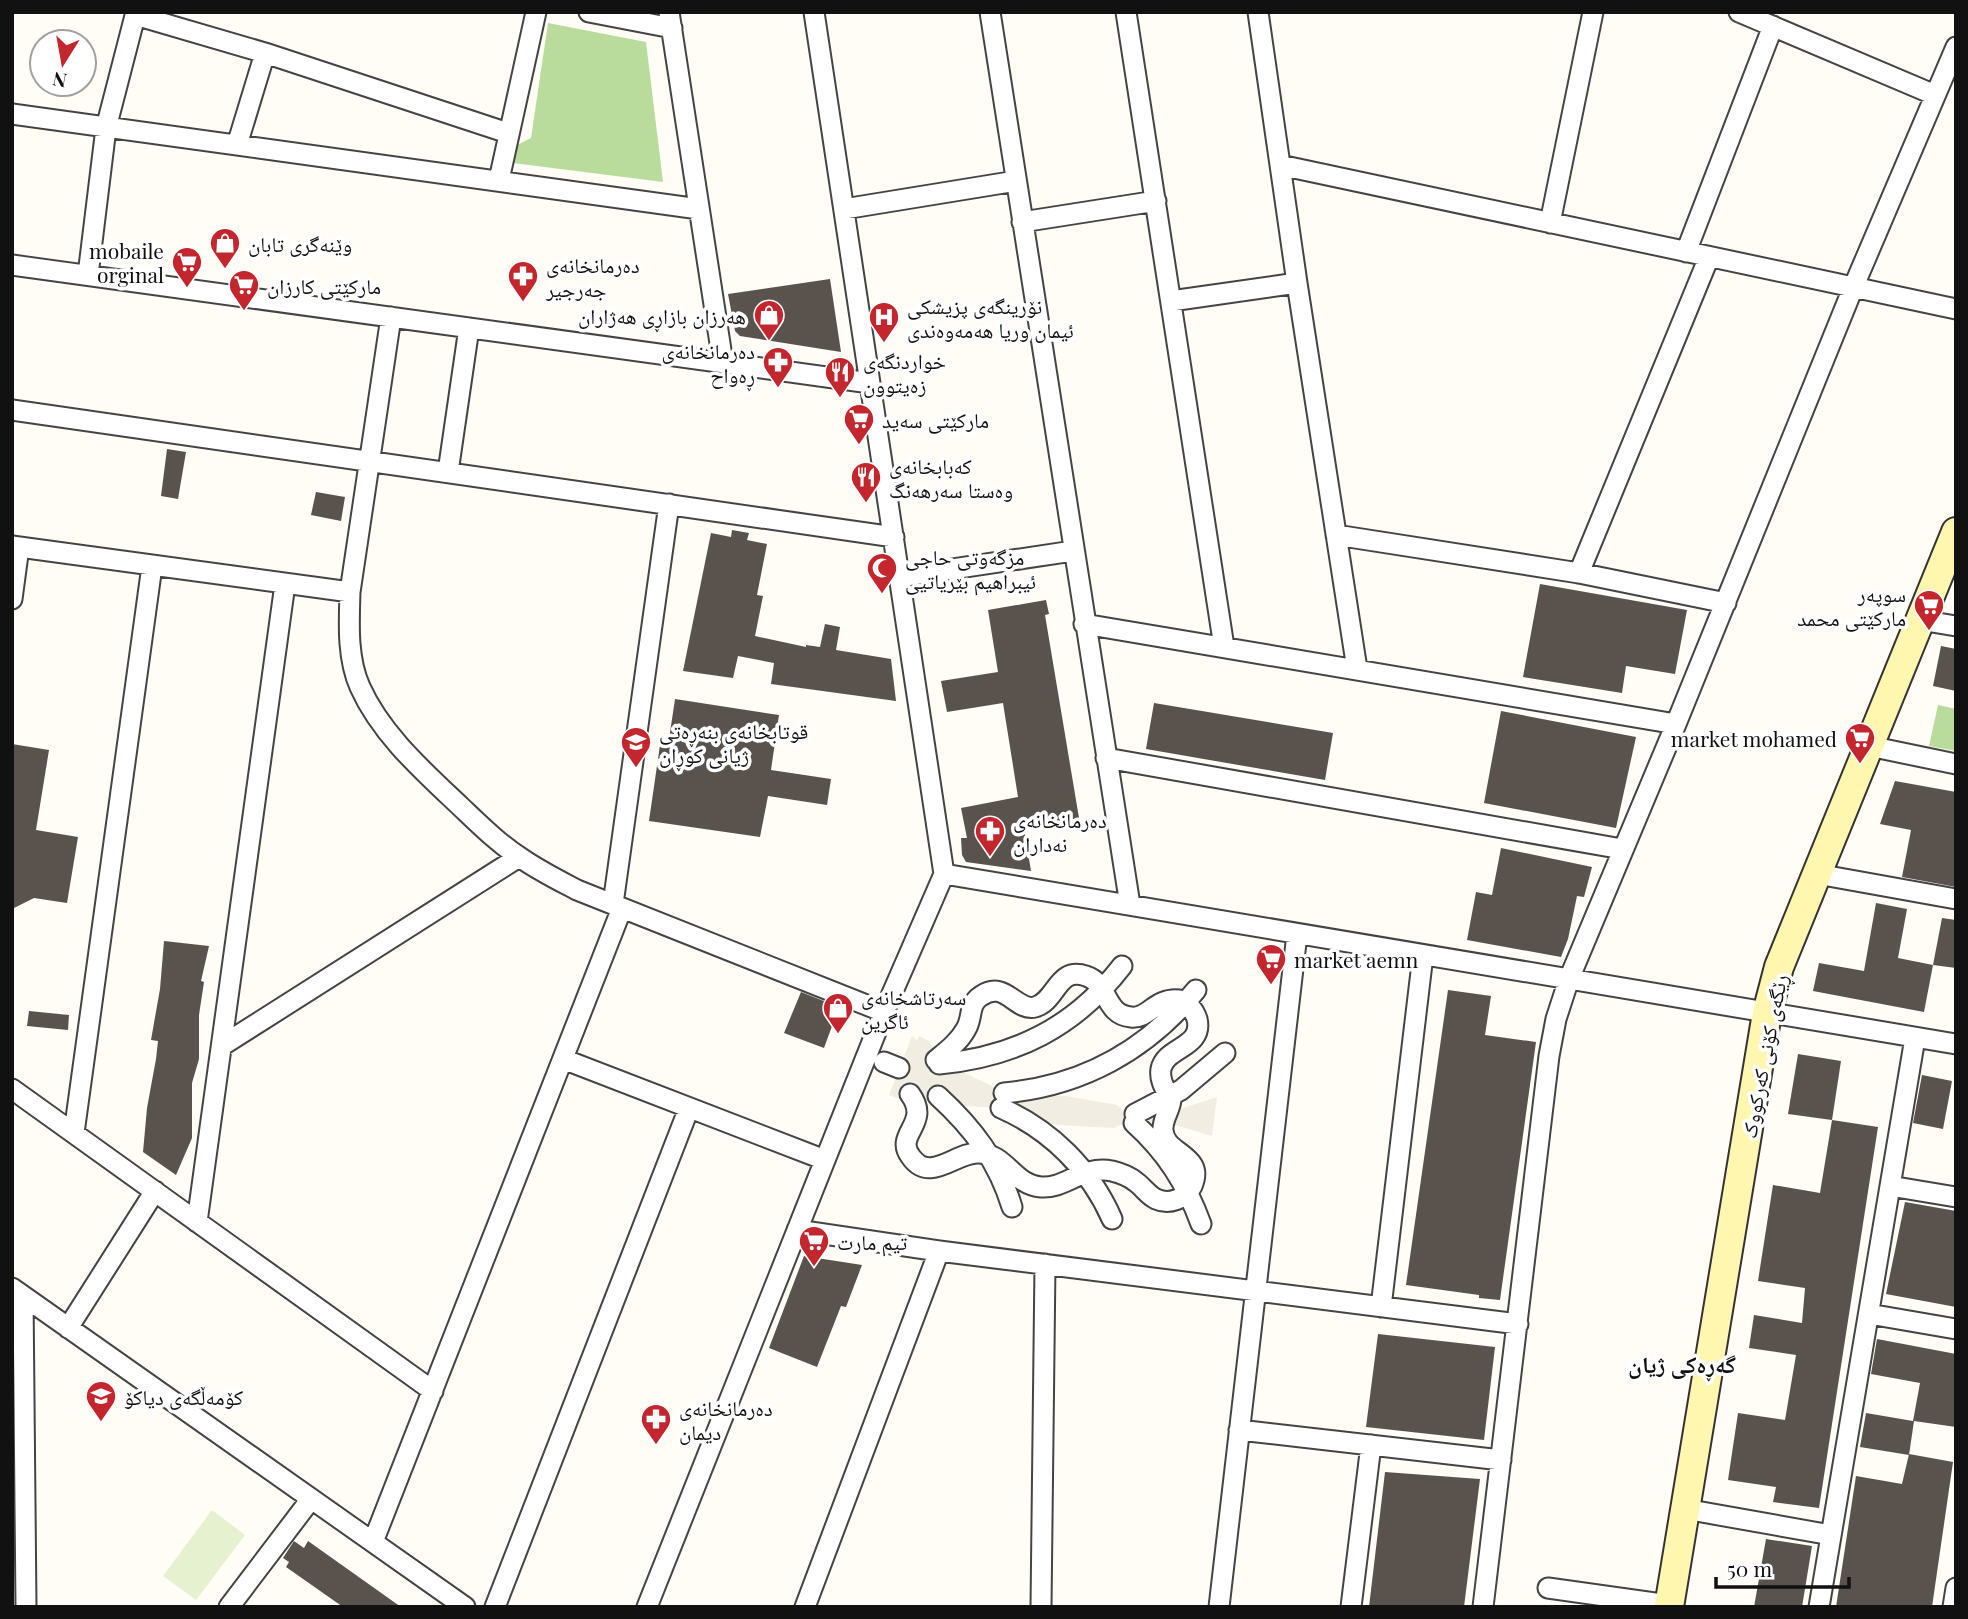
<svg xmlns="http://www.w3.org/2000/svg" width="1968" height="1619" viewBox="0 0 1968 1619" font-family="'Playfair Display','Noto Naskh Arabic',serif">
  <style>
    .forest { fill: #b9dc9c }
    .pitch { fill: #e6f2cf }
    .plaza { fill: #f1ede2 }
    .building { fill: #5a524d }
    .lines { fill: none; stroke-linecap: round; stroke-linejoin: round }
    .street-casing { stroke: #444; stroke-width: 23 }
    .secondary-casing { stroke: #333; stroke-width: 32 }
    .street { stroke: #fff; stroke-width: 19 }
    .secondary { stroke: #fff6b0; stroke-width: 28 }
    .labels { text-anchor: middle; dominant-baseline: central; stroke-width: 7; stroke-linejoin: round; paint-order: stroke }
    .poi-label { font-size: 21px; fill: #111; stroke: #fff; text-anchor: start }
    .street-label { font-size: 21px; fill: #111; stroke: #fff }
    .neighbourhood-label { font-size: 23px; font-weight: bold; fill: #111; stroke: #fff }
  </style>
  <rect width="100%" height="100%" fill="#fffdf5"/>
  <path class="forest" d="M548 23 646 42 663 182 513 163 517 145 531 138Z
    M1938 705 1956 709V751L1929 746Z"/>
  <path class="pitch" d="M212 1510 245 1535 196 1600 163 1576Z"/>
  <path class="plaza" d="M912 1036 917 1040 919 1036 929 1041 937 1056 954 1068 996 1088 1033 1095 1066 1096 1117 1105 1126 1113 1174 1111 1217 1097 1212 1136 1172 1124 1127 1122 1114 1128 1057 1125 1038 1121 1001 1108 964 1106 931 1095 927 1098 905 1101 889 1095Z"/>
  <path class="building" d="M830 279 841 352 740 336 735 331 728 294Z
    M167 449 186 452 178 499 161 496Z
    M316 492 345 497 341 521 311 515Z
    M732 530 749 533 747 540 767 544 757 595 763 596 755 636 806 647V645L820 647 825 624 840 627 836 650 891 659 896 701 771 684 774 663 738 656 733 678 683 671 711 533 731 537Z
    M1540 584 1687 610 1675 674 1626 666 1622 693 1523 677Z
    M1046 600 1049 614 1045 615 1079 818 1024 828 1031 871 966 862 962 855 961 838H967L961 808 1018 797 1003 703 947 712 941 681 998 672 988 610Z
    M1941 646 1956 649V691L1933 686Z
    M675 699 779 715 771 770 831 779 827 805 768 796 760 837 649 821 660 745 668 746Z
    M1154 703 1333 733 1325 780 1146 749Z
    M1501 711 1636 737 1616 828 1484 803Z
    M12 744 49 750 36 830 78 837 67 903 34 898 12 909Z
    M1895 781 1956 792V887L1902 877 1911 830 1880 824Z
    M1501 848 1592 867 1584 897 1577 896 1568 939 1561 957 1467 940 1476 892 1492 895Z
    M1876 903 1907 909 1898 958 1933 965 1924 1012 1813 991 1819 963 1864 971Z
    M1942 918 1956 920V968L1933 965Z
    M164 941 209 946 201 981 204 982 199 1015V1059L192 1083V1138L176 1175 143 1152 147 1108 156 1059 158 1041 151 1040 160 989Z
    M1448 990 1491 996 1485 1035 1536 1042 1500 1300 1479 1298V1295L1406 1285Z
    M801 992 839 1007 824 1048 784 1033Z
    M29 1011 69 1015 68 1030 27 1026Z
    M1798 1054 1841 1061 1832 1120 1788 1114Z
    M1922 1075 1952 1081 1943 1129 1913 1123Z
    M1832 1120 1878 1127 1819 1508 1773 1502 1776 1487 1728 1480 1738 1413 1785 1420 1796 1355 1749 1348 1754 1315 1802 1323 1805 1288 1758 1281 1773 1185 1820 1193Z
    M1905 1202 1956 1211V1307L1886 1294Z
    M804 1256 862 1265 846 1307 841 1306 817 1367 769 1348Z
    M1378 1334 1495 1347 1484 1440 1366 1427Z
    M1877 1339 1956 1354V1427L1914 1421 1909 1455 1860 1447 1866 1413 1913 1421 1920 1383 1871 1374Z
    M1909 1454 1953 1462 1932 1607H1836L1856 1476 1902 1484Z
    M1385 1472 1480 1479 1464 1607H1369Z
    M1766 1539 1812 1546 1802 1607H1754Z
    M294 1541 304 1548 308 1541 401 1607H343L286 1567 289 1562 283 1558Z"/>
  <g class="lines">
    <g class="street-casing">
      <path id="street" d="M589 12 672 28
        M669 12 723 363
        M990 12 1130 905
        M1126 12 1224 647
        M1258 12 1297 283 1357 669
        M1739 12 1935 95
        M135 15 265 53 508 133
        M12 114 699 209
        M237 145 265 53
        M1280 165 1956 309
        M499 180 536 12
        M844 209 1016 181
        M1022 222 1156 201
        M1550 223 1593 12
        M1686 252 1773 26
        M12 265 870 383
        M88 275 106 128 136 12
        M1171 301 1297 283
        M391 317 350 592C349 623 347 658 360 687 381 734 423 771 460 806 479 824 499 844 521 858 538 870 558 880 577 890L884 1012
        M12 410 894 537
        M448 472 469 328
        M1336 535 1579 573 1726 603
        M12 546 350 592
        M1579 573 1709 257
        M899 577 1073 551
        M12 599 19 547
        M1920 620 1956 626
        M1084 624 1676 724
        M1869 746 1956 764
        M1106 758 1622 849
        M944 874 1956 1044
        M1817 874 1956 899
        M613 904 669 504
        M223 1045 519 857
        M563 1059 825 1160
        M884 1062 899 1068
        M939 1064C1015 1057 1075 1027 1122 966
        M12 1089 433 1391
        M1004 1093C1082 1086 1147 1050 1196 990
        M910 1094C932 1124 893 1134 911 1157 930 1184 956 1152 978 1153 1006 1153 1013 1185 1041 1187 1066 1189 1082 1165 1112 1171 1120 1173 1129 1176 1136 1182 1143 1187 1148 1195 1156 1199 1169 1205 1186 1199 1192 1186 1206 1154 1164 1155 1163 1130 1162 1120 1170 1110 1171 1100 1166 1090 1159 1081 1161 1069 1165 1047 1204 1048 1197 1019 1194 1009 1188 1004 1179 1000 1154 998 1149 1019 1131 1017 1104 1015 1109 983 1086 976 1057 966 1057 1001 1035 1007 1016 1012 1005 979 981 996 968 1004 973 1018 966 1029 959 1042 947 1051 936 1060
        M938 1096C973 1128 998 1161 1012 1207
        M1001 1108C1051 1130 1090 1169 1112 1219
        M1135 1114 1181 1090 1225 1053
        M1134 1123C1166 1152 1186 1183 1201 1224
        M74 1133 152 566
        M1890 1186 1956 1197
        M197 1222 285 584
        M797 1230 939 1251 1518 1324
        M12 1288 465 1607
        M23 1296 26 1607
        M1381 1307 1423 955
        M1869 1314 1956 1329
        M68 1328 155 1191
        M1239 1430 1501 1460
        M1685 1509 1831 1535
        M373 1542 622 908
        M1548 1588 1669 1605
        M229 1607 311 1499
        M495 1607 689 1108
        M647 1607 884 1012 944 874 814 12
        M805 1607 939 1251
        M1041 1607 1045 1264
        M1219 1607 1297 934
        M1351 1607 1371 1445
        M1483 1607 1549 1056 1556 1019 1569 979 1676 724 1853 288 1956 47
        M1819 1607 1915 1038
        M1953 1607 1956 1588"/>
    </g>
    <g class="secondary-casing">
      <path id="secondary" d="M1669 1607 1767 1013 1779 967 1956 532"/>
    </g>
    <use href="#street" class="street"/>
    <use href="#secondary" class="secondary"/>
  </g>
  <defs>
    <g id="shop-pin" transform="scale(1.575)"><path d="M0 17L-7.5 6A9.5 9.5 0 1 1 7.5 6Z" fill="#c4262e" stroke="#fff"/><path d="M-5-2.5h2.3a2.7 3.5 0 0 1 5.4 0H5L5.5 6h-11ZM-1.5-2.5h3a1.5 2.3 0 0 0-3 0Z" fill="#fff"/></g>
    <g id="supermarket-pin" transform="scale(1.575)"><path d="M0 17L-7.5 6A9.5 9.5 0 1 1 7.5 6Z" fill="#c4262e" stroke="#fff"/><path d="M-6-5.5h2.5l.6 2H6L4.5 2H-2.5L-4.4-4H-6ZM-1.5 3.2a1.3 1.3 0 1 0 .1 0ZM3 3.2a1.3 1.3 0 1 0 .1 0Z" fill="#fff"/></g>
    <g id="pharmacy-pin" transform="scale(1.575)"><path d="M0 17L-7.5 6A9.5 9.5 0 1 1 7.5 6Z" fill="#c4262e" stroke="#fff"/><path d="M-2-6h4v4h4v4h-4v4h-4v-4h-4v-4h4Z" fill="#fff"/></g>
    <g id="hospital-pin" transform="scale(1.575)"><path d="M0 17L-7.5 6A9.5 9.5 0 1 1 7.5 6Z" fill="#c4262e" stroke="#fff"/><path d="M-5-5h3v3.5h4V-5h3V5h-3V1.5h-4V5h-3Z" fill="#fff"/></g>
    <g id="restaurant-pin" transform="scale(1.575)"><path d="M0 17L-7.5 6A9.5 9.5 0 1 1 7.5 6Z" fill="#c4262e" stroke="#fff"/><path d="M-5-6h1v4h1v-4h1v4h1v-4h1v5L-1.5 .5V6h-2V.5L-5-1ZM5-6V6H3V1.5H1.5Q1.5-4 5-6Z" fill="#fff"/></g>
    <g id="mosque-pin" transform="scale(1.575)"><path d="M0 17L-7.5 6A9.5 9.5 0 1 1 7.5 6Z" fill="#c4262e" stroke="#fff"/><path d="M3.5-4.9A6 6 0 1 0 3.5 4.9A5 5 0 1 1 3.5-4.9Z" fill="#fff"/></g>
    <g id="school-pin" transform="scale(1.575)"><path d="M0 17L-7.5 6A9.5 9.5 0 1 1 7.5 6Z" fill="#c4262e" stroke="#fff"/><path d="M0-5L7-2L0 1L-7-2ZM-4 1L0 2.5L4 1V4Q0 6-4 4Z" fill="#fff"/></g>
  </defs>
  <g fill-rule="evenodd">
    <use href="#shop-pin" x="225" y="243"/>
    <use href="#supermarket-pin" x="187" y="262"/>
    <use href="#pharmacy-pin" x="523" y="276"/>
    <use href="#supermarket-pin" x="244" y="285"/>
    <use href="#shop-pin" x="769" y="315"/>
    <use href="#hospital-pin" x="884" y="317"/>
    <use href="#pharmacy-pin" x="778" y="362"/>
    <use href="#restaurant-pin" x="840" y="372"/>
    <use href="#supermarket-pin" x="859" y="419"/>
    <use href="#restaurant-pin" x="866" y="477"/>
    <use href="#mosque-pin" x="882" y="568"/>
    <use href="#supermarket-pin" x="1929" y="605"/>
    <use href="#supermarket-pin" x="1860" y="738"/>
    <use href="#school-pin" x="636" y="742"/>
    <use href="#pharmacy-pin" x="990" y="831"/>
    <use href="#supermarket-pin" x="1271" y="959"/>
    <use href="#shop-pin" x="838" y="1008"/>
    <use href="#supermarket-pin" x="814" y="1241"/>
    <use href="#school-pin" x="101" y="1396"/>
    <use href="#pharmacy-pin" x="656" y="1419"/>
  </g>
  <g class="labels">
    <g class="poi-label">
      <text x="248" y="243">وێنەگری تابان</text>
      <text x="164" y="250" text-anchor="end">mobaile<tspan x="164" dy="24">orginal</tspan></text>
      <text x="546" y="264">دەرمانخانەی<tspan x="546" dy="24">جەرجیر</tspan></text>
      <text x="267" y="285">مارکێتی کارزان</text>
      <text x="907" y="305">نۆرینگەی پزیشکی<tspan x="907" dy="24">ئیمان وریا هەمەوەندی</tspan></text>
      <text x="746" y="315" text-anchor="end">هەرزان بازاڕی هەژاران</text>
      <text x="755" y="350" text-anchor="end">دەرمانخانەی<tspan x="755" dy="24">ڕەواح</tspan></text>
      <text x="863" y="360">خواردنگەی<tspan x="863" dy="24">زەیتوون</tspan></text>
      <text x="882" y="419">مارکێتی سەید</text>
      <text x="889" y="465">کەبابخانەی<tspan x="889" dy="24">وەستا سەرهەنگ</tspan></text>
      <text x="905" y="556">مزگەوتی حاجی<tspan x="905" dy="24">ئیبراهیم بێریاتیی</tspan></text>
      <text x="1906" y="593" text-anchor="end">سوپەر<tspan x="1906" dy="24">مارکێتی محمد</tspan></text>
      <text x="659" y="730">قوتابخانەی بنەڕەتی<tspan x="659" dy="24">ژیانی کوڕان</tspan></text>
      <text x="1837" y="738" text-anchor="end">market mohamed</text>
      <text x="1013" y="819">دەرمانخانەی<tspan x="1013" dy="24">نەداران</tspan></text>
      <text x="1294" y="959">market aemn</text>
      <text x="861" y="996">سەرتاشخانەی<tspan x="861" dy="24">ئاگرین</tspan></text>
      <text x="837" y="1241">تیم مارت</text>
      <text x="124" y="1396">کۆمەڵگەی دیاکۆ</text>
      <text x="679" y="1407">دەرمانخانەی<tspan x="679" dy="24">دیمان</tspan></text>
    </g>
    <g class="street-label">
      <text transform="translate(1763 1056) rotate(-79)">ڕێگەی کۆنی کەرکووک</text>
    </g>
    <g class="neighbourhood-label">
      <text x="1682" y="1363">گەڕەکی ژیان</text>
    </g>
  </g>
  <rect width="1968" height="1619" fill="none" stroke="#111111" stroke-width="28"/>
  <g transform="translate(63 63) rotate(191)"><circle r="33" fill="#ffffff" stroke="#a0a0a0" stroke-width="2"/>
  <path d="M0-5L12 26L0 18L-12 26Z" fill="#c4262e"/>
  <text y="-10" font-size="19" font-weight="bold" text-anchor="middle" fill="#111111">N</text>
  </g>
  <path d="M1716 1577v10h133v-10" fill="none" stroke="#111111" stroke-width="3.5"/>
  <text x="1727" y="1577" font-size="21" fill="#111111" stroke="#ffffff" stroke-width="5" paint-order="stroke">50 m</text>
</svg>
